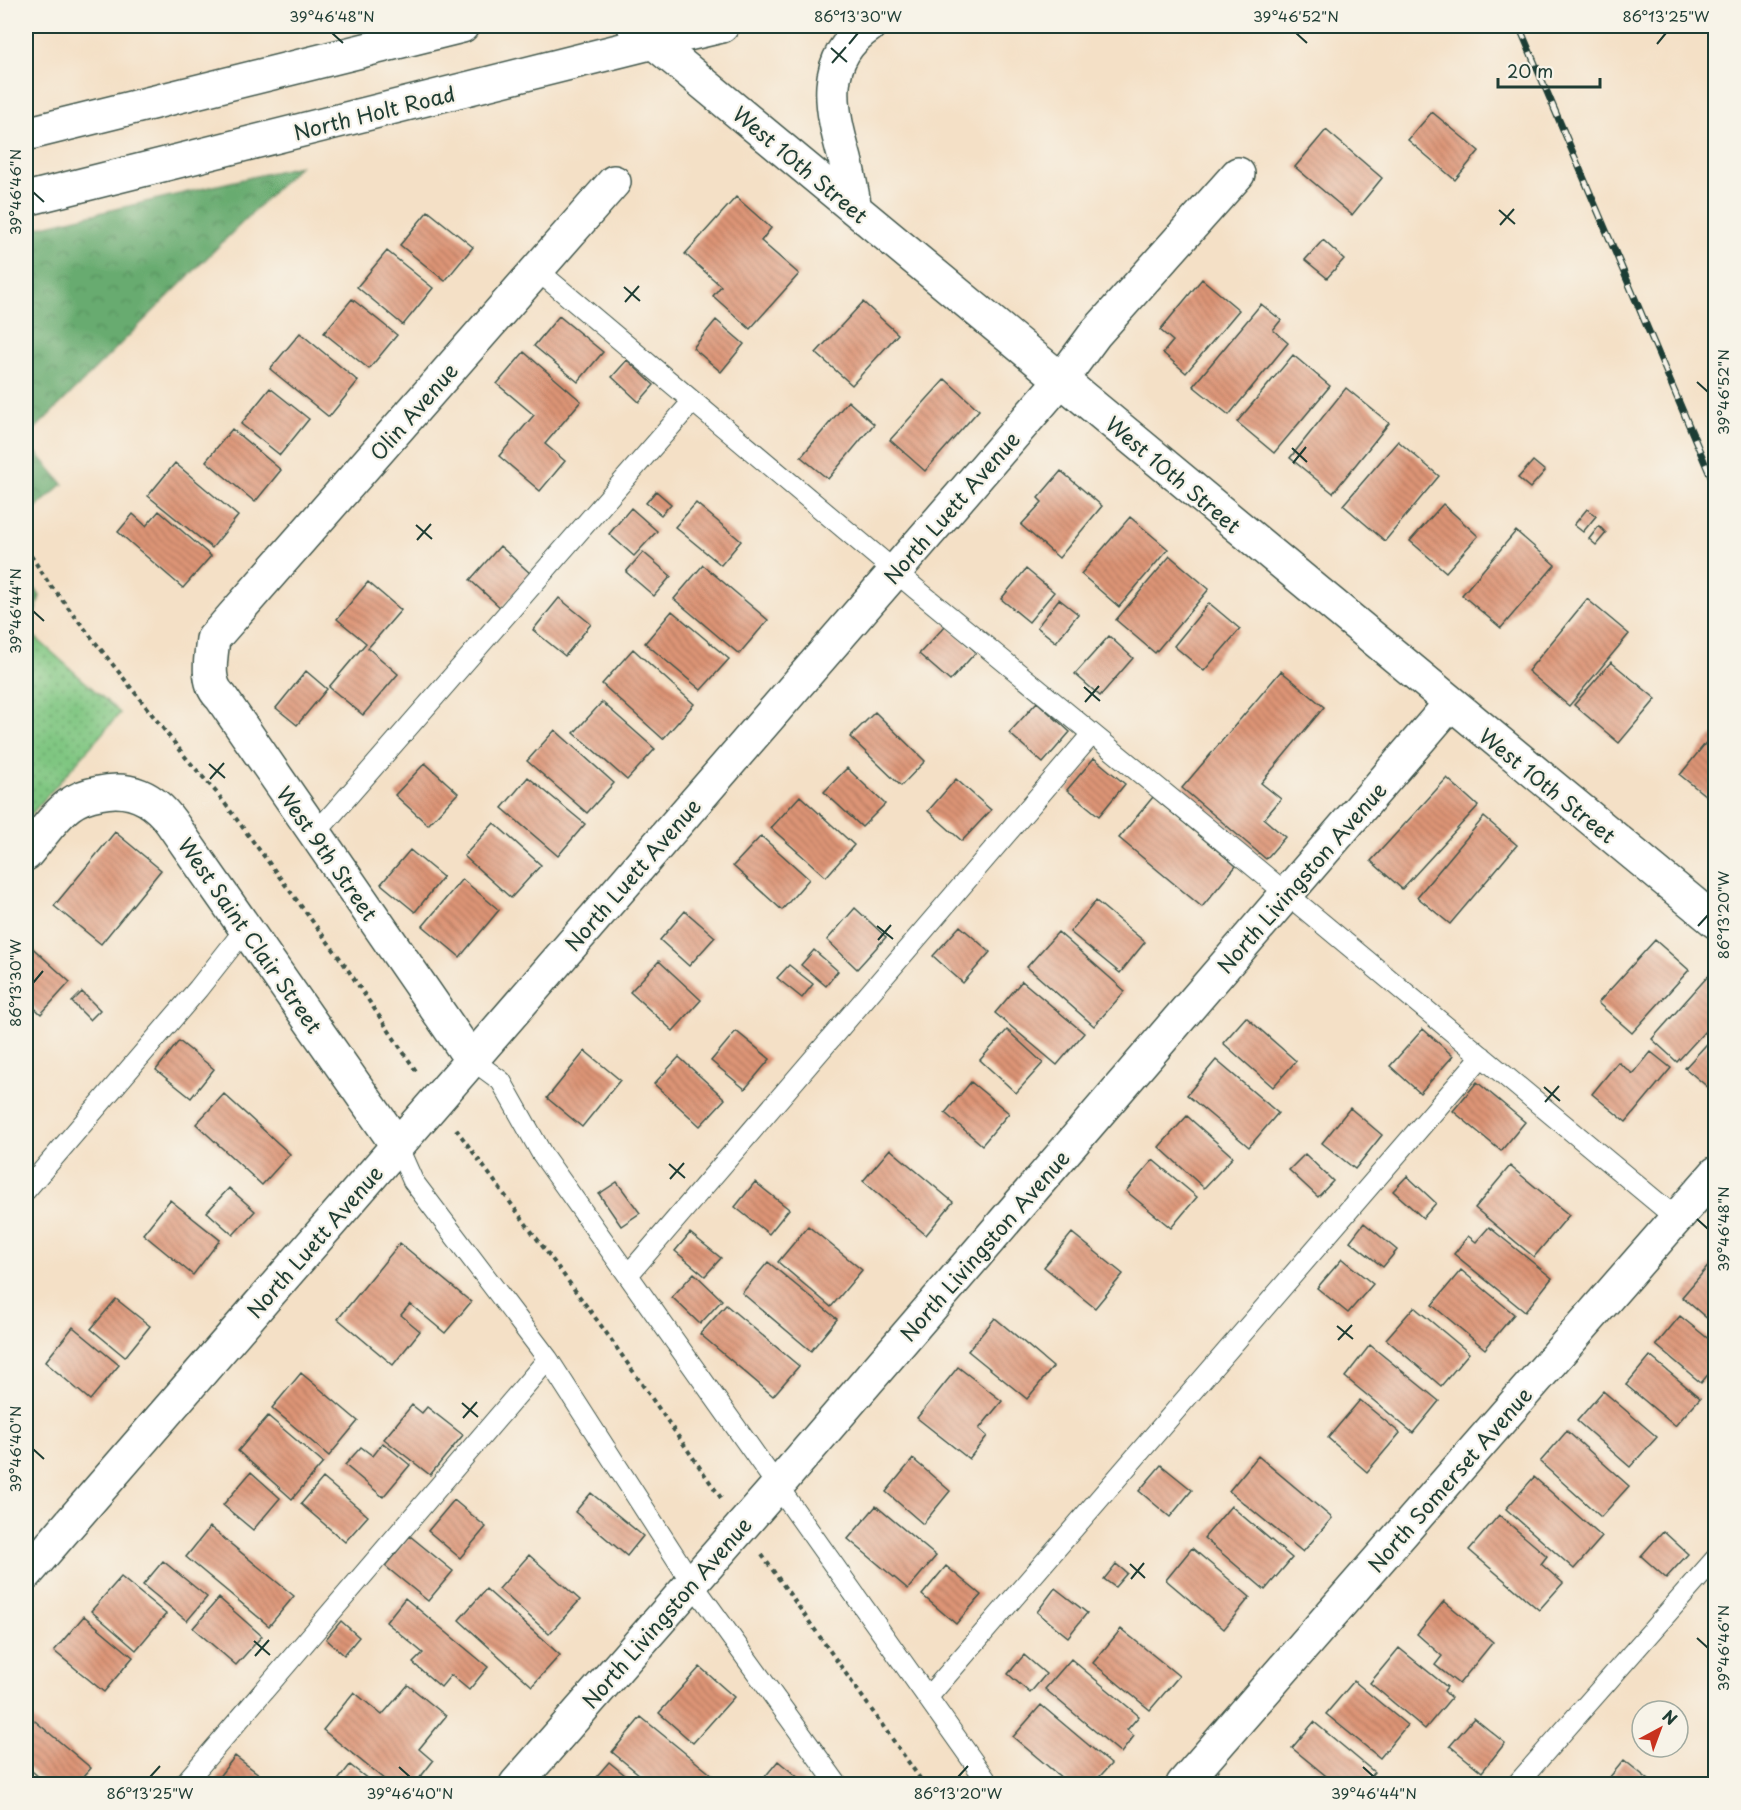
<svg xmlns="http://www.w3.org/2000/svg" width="1741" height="1810" viewBox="0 0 1741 1810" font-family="'Playpen Sans',sans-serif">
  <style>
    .grass { fill: url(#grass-dots); stroke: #4f825a; stroke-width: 1.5 }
    .forest { fill: url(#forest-crowns); stroke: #437452; stroke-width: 1.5 }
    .building { fill: url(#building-back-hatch) }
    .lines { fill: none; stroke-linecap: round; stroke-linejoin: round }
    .service-casing { stroke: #3f554a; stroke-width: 22 }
    .minor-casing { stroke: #3f554a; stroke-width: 36 }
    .primary-casing { stroke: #3f554a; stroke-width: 36 }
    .path { stroke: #3f554a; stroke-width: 4; stroke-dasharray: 4.5 4.5; stroke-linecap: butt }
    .service { stroke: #fff; stroke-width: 20 }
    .minor { stroke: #fff; stroke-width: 33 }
    .primary { stroke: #fff; stroke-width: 33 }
    .rail-casing { stroke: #1f3d34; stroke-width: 7 }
    .rail { stroke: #f7f3e8; stroke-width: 4.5; stroke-dasharray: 14; stroke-linecap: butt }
    .ticks { fill: none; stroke: #1f3d34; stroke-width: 2 }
    .labels { text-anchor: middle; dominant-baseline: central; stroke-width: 4.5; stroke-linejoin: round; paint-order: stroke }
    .street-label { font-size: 21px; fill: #1f3d34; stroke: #f7f3e8 }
    .neatline { fill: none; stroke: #1f3d34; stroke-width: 2 }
    .ticks-label { font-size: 15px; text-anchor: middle; fill: #1f3d34 }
  </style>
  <defs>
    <pattern id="grass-dots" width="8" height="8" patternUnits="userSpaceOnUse" patternTransform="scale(1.5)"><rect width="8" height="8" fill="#7fc681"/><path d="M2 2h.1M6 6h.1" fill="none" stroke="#67a26a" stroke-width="1.8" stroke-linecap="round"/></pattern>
    <pattern id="forest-crowns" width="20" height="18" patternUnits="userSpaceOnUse" patternTransform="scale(1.5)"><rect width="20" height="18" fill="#67ab6f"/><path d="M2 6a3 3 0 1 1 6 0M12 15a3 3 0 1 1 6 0" fill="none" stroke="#548c5c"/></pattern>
    <pattern id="building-back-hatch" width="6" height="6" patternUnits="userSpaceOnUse" patternTransform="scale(1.5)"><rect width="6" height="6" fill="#dd9476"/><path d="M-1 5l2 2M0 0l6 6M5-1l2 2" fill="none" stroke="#b37a62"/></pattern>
  </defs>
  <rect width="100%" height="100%" fill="#f7f3e8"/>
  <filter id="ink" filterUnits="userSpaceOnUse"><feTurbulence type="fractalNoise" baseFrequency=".0167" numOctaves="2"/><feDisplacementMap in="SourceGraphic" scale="12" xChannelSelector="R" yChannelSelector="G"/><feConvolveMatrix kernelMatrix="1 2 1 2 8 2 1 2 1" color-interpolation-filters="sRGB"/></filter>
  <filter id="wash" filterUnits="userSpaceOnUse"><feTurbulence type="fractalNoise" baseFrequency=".008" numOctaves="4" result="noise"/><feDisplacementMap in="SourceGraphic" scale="24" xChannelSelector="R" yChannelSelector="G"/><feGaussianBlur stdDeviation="1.35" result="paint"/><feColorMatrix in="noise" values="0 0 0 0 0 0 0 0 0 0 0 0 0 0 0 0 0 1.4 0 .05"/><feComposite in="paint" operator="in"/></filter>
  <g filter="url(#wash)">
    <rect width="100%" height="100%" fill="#f4e0c6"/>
    <path class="grass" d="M26 629 120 713 26 820Z"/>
    <path class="forest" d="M299 166 26 438V230Z
      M26 441 63 484 32 511 26 501Z
      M26 576 40 596 29 632 26 629Z"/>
    <g id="blocks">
      <path class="building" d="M1432 112 1479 151 1455 180 1408 140Z
        M1326 130 1382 178 1352 215 1295 167Z
        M736 197 771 228 761 241 799 274 750 329 713 296 721 286 685 254Z
        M428 211 473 247 445 281 400 245Z
        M1323 240 1344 259 1327 278 1305 260Z
        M387 251 433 288 403 325 357 287Z
        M1202 279 1239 310 1186 373 1163 353 1173 341 1160 330Z
        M352 299 397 335 369 369 324 333Z
        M863 302 898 334 852 385 816 353Z
        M1261 304 1281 320 1273 330 1288 343 1229 415 1193 386Z
        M559 316 603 352 578 382 534 346Z
        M716 320 744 344 721 372 693 348Z
        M300 333 358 381 329 417 270 369Z
        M524 352 581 401 545 444 565 461 540 491 499 456 534 415 497 384Z
        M1293 355 1330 386 1274 453 1237 422Z
        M627 360 654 385 639 402 612 377Z
        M945 379 979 410 925 471 890 440Z
        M270 388 309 419 280 455 241 424Z
        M1346 388 1389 423 1333 493 1290 458Z
        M848 401 874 424 828 479 801 457Z
        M232 429 281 470 255 502 206 461Z
        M1398 441 1439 476 1385 541 1343 505Z
        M1533 461 1545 471 1530 488 1518 478Z
        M175 463 238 516 212 548 148 496Z
        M1061 471 1102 506 1059 558 1021 525 1042 502 1038 498Z
        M656 491 671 504 661 515 646 503Z
        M696 503 741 541 721 565 675 527Z
        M1443 504 1478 536 1446 572 1410 541Z
        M631 508 657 531 634 556 609 534Z
        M1587 509 1596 516 1583 532 1574 525Z
        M159 511 211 556 183 588 118 532 133 514 146 526Z
        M1130 517 1168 549 1119 607 1081 574Z
        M1599 526 1606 533 1596 545 1589 539Z
        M1516 531 1555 565 1501 628 1462 595Z
        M500 546 531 574 501 608 470 580Z
        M643 552 671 576 654 596 626 572Z
        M1170 556 1209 589 1155 653 1116 620Z
        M703 565 768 620 739 654 674 599Z
        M1026 569 1054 592 1029 622 1001 599Z
        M368 582 401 610 368 648 398 674 363 715 329 687 366 643 337 619Z
        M559 598 591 624 565 656 533 630Z
        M1059 599 1078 614 1056 642 1037 627Z
        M1587 599 1629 634 1569 706 1528 671Z
        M1209 603 1240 629 1204 671 1174 646Z
        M672 611 729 659 701 690 645 643Z
        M946 625 976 652 950 681 919 654Z
        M1109 636 1133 658 1100 696 1075 674Z
        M633 649 694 704 663 739 602 684Z
        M1611 662 1656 699 1619 743 1574 705Z
        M306 671 327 689 297 725 276 708Z
        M1281 671 1324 707 1261 783 1281 799 1264 819 1285 837 1266 859 1182 788Z
        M602 702 655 749 627 780 574 733Z
        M1037 702 1070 732 1043 763 1009 733Z
        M875 712 925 761 901 786 850 737Z
        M555 730 614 783 587 813 527 761Z
        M1712 735 1716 738V793L1711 800 1680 775Z
        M1094 758 1125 784 1099 816 1067 790Z
        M425 763 458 793 428 825 395 795Z
        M847 768 885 804 862 827 824 792Z
        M528 777 585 824 558 856 502 808Z
        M1447 778 1478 806 1402 889 1371 861Z
        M956 779 991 810 962 841 928 811Z
        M800 796 854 845 826 877 771 828Z
        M1153 797 1236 866 1202 907 1119 838Z
        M1484 817 1517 845 1450 924 1417 897Z
        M494 823 541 865 511 898 464 856Z
        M115 832 161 870 101 944 54 906Z
        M761 836 809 879 782 910 733 866Z
        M410 850 443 877 415 912 381 884Z
        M462 879 499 910 460 957 423 926Z
        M1096 901 1145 942 1120 973 1070 932Z
        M855 908 886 937 857 969 827 940Z
        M685 911 715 937 689 966 660 940Z
        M960 926 990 952 963 983 933 956Z
        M1058 932 1125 991 1094 1026 1027 967Z
        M1655 940 1689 970 1632 1033 1598 1003Z
        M26 942 70 982 41 1014 26 1000Z
        M814 950 838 971 826 986 801 965Z
        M659 961 701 1000 673 1031 630 992Z
        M789 965 813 984 802 998 777 978Z
        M1709 975 1716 981V1019L1677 1062 1652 1039Z
        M1022 981 1084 1033 1057 1065 995 1013Z
        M82 992 100 1010 90 1020 72 1002Z
        M1246 1017 1296 1061 1273 1087 1223 1043Z
        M1423 1029 1453 1056 1420 1093 1390 1066Z
        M1007 1030 1043 1063 1016 1093 980 1060Z
        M736 1031 770 1059 745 1089 711 1061Z
        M1716 1034V1094L1685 1068Z
        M179 1041 214 1069 191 1098 156 1070Z
        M585 1051 620 1080 582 1127 547 1098Z
        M1651 1052 1671 1068 1626 1122 1592 1094 1618 1062 1633 1074Z
        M679 1057 725 1099 700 1126 654 1084Z
        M1216 1060 1278 1113 1249 1147 1187 1095Z
        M971 1082 1009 1113 982 1145 945 1113Z
        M1477 1082 1525 1122 1501 1151 1453 1111Z
        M224 1094 290 1154 262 1185 196 1124Z
        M1350 1108 1382 1135 1355 1169 1322 1143Z
        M1187 1116 1233 1157 1204 1188 1159 1147Z
        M890 1149 953 1202 926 1235 863 1181Z
        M1305 1154 1333 1181 1318 1197 1289 1170Z
        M1153 1160 1197 1197 1171 1228 1126 1191Z
        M1510 1166 1569 1215 1534 1257 1475 1208Z
        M1407 1176 1436 1203 1423 1218 1393 1191Z
        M617 1182 640 1213 621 1226 599 1194Z
        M755 1182 789 1209 769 1234 735 1207Z
        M229 1188 255 1211 233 1235 207 1212Z
        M170 1200 220 1240 193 1275 143 1234Z
        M1364 1223 1397 1250 1383 1267 1350 1241Z
        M808 1226 862 1270 831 1307 778 1262Z
        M1489 1227 1552 1278 1525 1312 1454 1254 1468 1236 1476 1242Z
        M690 1233 721 1258 705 1276 675 1251Z
        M1072 1233 1123 1274 1095 1308 1044 1267Z
        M400 1243 471 1302 445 1333 410 1304 401 1315 420 1331 393 1365 338 1319Z
        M1342 1259 1373 1284 1348 1313 1317 1288Z
        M768 1262 837 1319 811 1351 742 1293Z
        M1711 1263 1716 1267V1326L1682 1297Z
        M1461 1270 1514 1314 1485 1349 1432 1305Z
        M694 1273 722 1300 700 1324 672 1297Z
        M116 1299 150 1326 125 1357 91 1329Z
        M726 1305 799 1366 773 1396 700 1334Z
        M1414 1307 1469 1353 1441 1386 1386 1339Z
        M1680 1316 1716 1345V1365L1701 1383 1656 1345Z
        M995 1318 1053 1367 1027 1399 968 1351Z
        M73 1327 119 1365 90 1400 45 1362Z
        M1370 1345 1439 1401 1413 1433 1345 1377Z
        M1650 1356 1700 1398 1675 1426 1626 1385Z
        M958 1367 1002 1401 979 1429 987 1436 969 1459 917 1418Z
        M301 1373 358 1421 329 1456 272 1408Z
        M1603 1391 1657 1437 1630 1467 1577 1421Z
        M1360 1400 1400 1433 1367 1472 1328 1438Z
        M412 1405 422 1413 427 1407 463 1435 430 1475 384 1439Z
        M268 1416 323 1463 292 1499 238 1451Z
        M1567 1431 1629 1486 1601 1517 1540 1462Z
        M383 1443 410 1465 383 1497 345 1465 361 1447 373 1456Z
        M1258 1456 1332 1518 1303 1552 1229 1491Z
        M913 1459 950 1491 923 1524 886 1492Z
        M1161 1465 1192 1490 1170 1517 1139 1491Z
        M251 1472 280 1498 253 1530 223 1505Z
        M1534 1477 1602 1537 1574 1569 1506 1509Z
        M323 1478 368 1516 345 1542 301 1504Z
        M591 1493 643 1536 627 1556 575 1512Z
        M454 1500 486 1527 460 1558 428 1531Z
        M876 1506 936 1556 908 1589 848 1539Z
        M1231 1506 1292 1558 1265 1590 1204 1538Z
        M1499 1515 1547 1556 1541 1564 1563 1583 1539 1610 1469 1550Z
        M210 1527 294 1596 269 1626 186 1557Z
        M1663 1531 1688 1554 1666 1578 1641 1556Z
        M410 1536 453 1571 428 1601 385 1566Z
        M1192 1548 1250 1597 1224 1629 1166 1580Z
        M529 1555 580 1600 549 1634 499 1589Z
        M163 1561 207 1597 187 1621 143 1585Z
        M1116 1564 1127 1573 1115 1587 1104 1579Z
        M946 1566 981 1595 956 1624 922 1595Z
        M121 1577 166 1614 136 1650 91 1611Z
        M1055 1588 1087 1613 1068 1637 1037 1612Z
        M486 1589 560 1655 532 1686 459 1620Z
        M219 1598 262 1636 236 1665 193 1628Z
        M405 1598 488 1667 469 1690 451 1675 441 1687 413 1663 423 1653 386 1622Z
        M1444 1601 1493 1642 1459 1684 1435 1665 1442 1656 1417 1634Z
        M84 1616 133 1657 104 1692 54 1651Z
        M341 1621 359 1637 344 1655 326 1639Z
        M1121 1629 1179 1676 1150 1710 1093 1663Z
        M1399 1648 1447 1687 1444 1691 1451 1698 1425 1729 1370 1683Z
        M1024 1655 1046 1674 1030 1693 1008 1674Z
        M1071 1659 1139 1716 1127 1730 1134 1736 1121 1753 1045 1689Z
        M700 1667 734 1697 693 1743 659 1713Z
        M1354 1681 1407 1725 1380 1758 1326 1714Z
        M408 1685 446 1716 419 1749 433 1761 415 1784H390L323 1730 354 1692 382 1715Z
        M1041 1705 1111 1764 1093 1784H1069L1013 1737Z
        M29 1716 91 1768 77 1784H47L26 1766V1720Z
        M641 1717 712 1775 705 1784H651L612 1752Z
        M1474 1718 1505 1743 1482 1772 1450 1746Z
        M1314 1722 1374 1772 1364 1784H1336L1292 1748Z
        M235 1756 272 1784H216L214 1783Z
        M1624 1760 1654 1784H1604Z
        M778 1761 806 1784H759Z
        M609 1762 636 1784H590Z
        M350 1765 374 1784H335Z"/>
    </g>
  </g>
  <g filter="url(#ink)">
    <use href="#blocks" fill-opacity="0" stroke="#3f554a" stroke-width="1.5"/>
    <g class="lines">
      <g class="service-casing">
        <path id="service" d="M537 270 916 589 1258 870 1676 1218
          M315 834 692 402
          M471 1059 501 1081 542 1154 989 1784
          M26 1190 198 989 246 928
          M628 1275 1092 734
          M548 1359 692 1583 837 1784
          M928 1697 1482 1056
          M184 1784 548 1359 413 1181 397 1145
          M1517 1784 1716 1558"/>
      </g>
      <g class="minor-casing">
        <path id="minor" d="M654 42 722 26
          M26 854C39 839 53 817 69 805 77 799 88 795 99 793 129 786 153 797 171 822L397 1145
          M471 1059 221 697C205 683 211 658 213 639L614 182
          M26 1574 1061 380 1095 334 1238 174
          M516 1784 778 1485 1450 704
          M1183 1784 1716 1173"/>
      </g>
      <g class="primary-casing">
        <path id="primary" d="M634 26 1716 922
          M26 134 462 26
          M26 199 654 42
          M855 209C852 192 849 175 845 159 831 109 819 59 869 26"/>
      </g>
      <path class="path" d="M26 548 48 582 187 759 217 793 342 961 416 1071
        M456 1129 605 1331 721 1498
        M762 1555 924 1784"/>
      <use href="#service" class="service"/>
      <use href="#minor" class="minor"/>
      <use href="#primary" class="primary"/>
      <g class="rail-casing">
        <path id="rail" d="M1519 26 1716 489"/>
      </g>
      <use href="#rail" class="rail"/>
    </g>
  </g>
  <path class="ticks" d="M332 33 343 43M1296 33 1307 43M849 44 858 33M1657 44 1666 33M831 48 847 62M832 63 846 47M33 192 44 202M1499 210 1515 224M1500 225 1514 209M624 287 640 301M625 302 639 286M1697 382 1708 392M1292 448 1307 462M1293 463 1306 447M416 525 432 539M417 540 431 524M33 611 44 621M1084 687 1100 701M1085 702 1099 686M209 764 225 778M210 779 224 763M877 926 893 939M1698 926 1708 915M878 940 891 925M33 983 43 971M1544 1087 1560 1101M1545 1102 1559 1086M669 1164 685 1178M670 1179 684 1163M1697 1219 1708 1229M1337 1326 1353 1339M1338 1340 1352 1325M462 1403 478 1417M463 1418 477 1402M33 1449 44 1459M1130 1564 1145 1578M1131 1579 1144 1563M1697 1638 1708 1648M254 1641 270 1655M255 1656 269 1640M399 1767 410 1777M1363 1767 1374 1777M150 1777 160 1766M958 1777 968 1766"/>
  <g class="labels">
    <g class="street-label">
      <text transform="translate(374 112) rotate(-14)">North Holt Road</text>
      <text transform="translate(801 164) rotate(40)">West 10th Street</text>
      <text transform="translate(413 411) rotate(-49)">Olin Avenue</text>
      <text transform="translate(1174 474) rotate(40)">West 10th Street</text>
      <text transform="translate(951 507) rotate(-49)">North Luett Avenue</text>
      <text transform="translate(1548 785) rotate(39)">West 10th Street</text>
      <text transform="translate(328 853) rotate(55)">West 9th Street</text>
      <text transform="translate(632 874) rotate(-49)">North Luett Avenue</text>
      <text transform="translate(1301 877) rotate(-49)">North Livingston Avenue</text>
      <text transform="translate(251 935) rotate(55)">West Saint Clair Street</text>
      <text transform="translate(314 1241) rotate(-49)">North Luett Avenue</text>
      <text transform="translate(984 1245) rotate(-49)">North Livingston Avenue</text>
      <text transform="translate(1449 1479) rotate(-49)">North Somerset Avenue</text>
      <text transform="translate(666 1612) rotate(-49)">North Livingston Avenue</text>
    </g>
  </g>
  <rect width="1741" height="1810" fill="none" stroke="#f7f3e8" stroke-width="66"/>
  <g transform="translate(1660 1729) rotate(41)"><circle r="28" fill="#f7f3e8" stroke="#a1aaa0" stroke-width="1.5"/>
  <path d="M0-4.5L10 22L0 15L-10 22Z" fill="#c8321e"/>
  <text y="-9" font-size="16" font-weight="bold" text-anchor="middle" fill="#1f3d34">N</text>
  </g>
  <path d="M1498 78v9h102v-9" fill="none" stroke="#1f3d34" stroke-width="3"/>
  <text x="1507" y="78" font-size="18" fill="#1f3d34" stroke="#f7f3e8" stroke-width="4.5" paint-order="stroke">20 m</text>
  <rect x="33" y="33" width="1675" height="1744" class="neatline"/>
  <g class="ticks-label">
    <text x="332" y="22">39°46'48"N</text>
    <text x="858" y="22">86°13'30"W</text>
    <text x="1296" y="22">39°46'52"N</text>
    <text x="1666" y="22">86°13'25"W</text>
    <text transform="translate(16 192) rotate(-90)" y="5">39°46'46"N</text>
    <text transform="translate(1724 392) rotate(-90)" y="5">39°46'52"N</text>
    <text transform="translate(16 611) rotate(-90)" y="5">39°46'44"N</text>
    <text transform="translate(1724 915) rotate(-90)" y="5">86°13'20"W</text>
    <text transform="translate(16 983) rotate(-90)" y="5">86°13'30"W</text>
    <text transform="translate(1724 1229) rotate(-90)" y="5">39°46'48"N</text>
    <text transform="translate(16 1449) rotate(-90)" y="5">39°46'40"N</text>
    <text transform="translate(1724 1648) rotate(-90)" y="5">39°46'46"N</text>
    <text x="150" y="1799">86°13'25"W</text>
    <text x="410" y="1799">39°46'40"N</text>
    <text x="958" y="1799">86°13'20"W</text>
    <text x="1374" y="1799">39°46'44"N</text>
  </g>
</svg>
